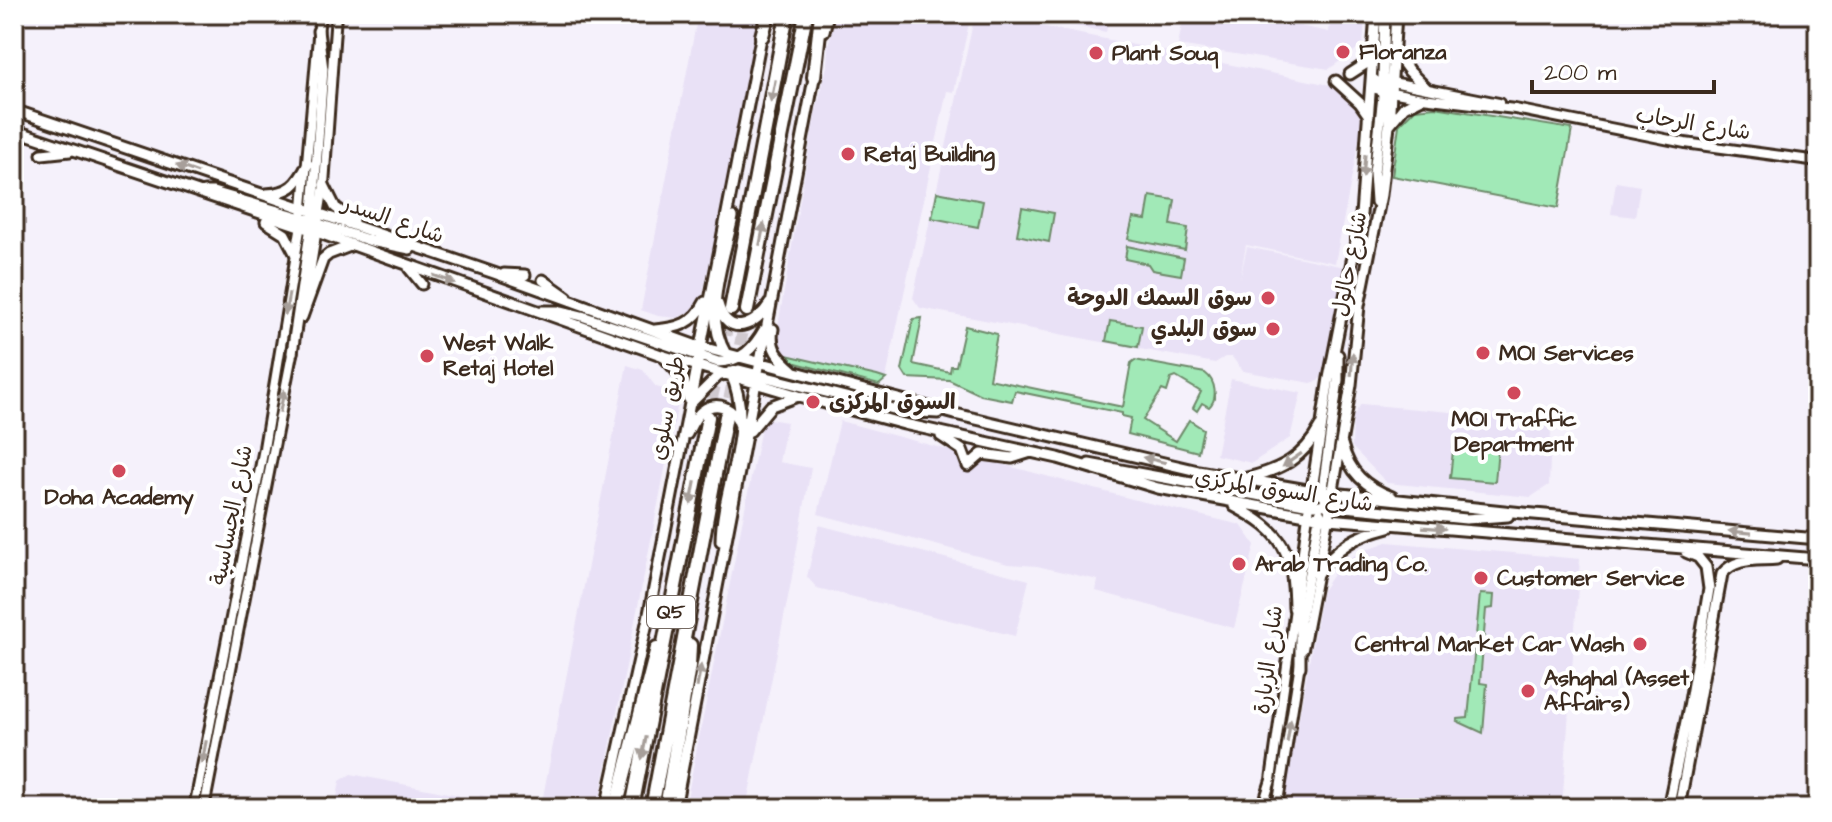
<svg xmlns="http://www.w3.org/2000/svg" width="1832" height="822" viewBox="0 0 1832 822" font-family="'Architects Daughter','Playpen Sans Arabic',sans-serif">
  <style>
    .built { fill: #e9e1f6 }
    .green { fill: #a1e9b7; stroke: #6e8a6a; stroke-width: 2 }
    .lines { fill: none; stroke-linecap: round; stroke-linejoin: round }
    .motorway-tunnel { stroke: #d0c9cf; stroke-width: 12; stroke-dasharray: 12 6; stroke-linecap: butt }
    .tertiary-casing { stroke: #3b2a1e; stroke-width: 14 }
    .secondary-casing { stroke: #3b2a1e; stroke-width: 15 }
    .motorway-casing { stroke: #3b2a1e; stroke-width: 18 }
    .tertiary { stroke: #fff; stroke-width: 8 }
    .secondary { stroke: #fff; stroke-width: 9 }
    .motorway { stroke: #fff; stroke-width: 12 }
    .oneway { fill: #a79f9a }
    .poi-dot { fill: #d1495b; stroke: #fff; stroke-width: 3 }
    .labels { text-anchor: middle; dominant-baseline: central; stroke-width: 8; stroke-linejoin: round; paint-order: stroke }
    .shield { fill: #fff; stroke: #766a62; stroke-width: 2 }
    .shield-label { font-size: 20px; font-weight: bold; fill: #3b2a1e }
    .poi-label { font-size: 22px; font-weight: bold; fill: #3b2a1e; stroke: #fff; text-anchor: start }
    .street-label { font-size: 22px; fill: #3b2a1e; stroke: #fff }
  </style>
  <rect width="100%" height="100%" fill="#f5f1fb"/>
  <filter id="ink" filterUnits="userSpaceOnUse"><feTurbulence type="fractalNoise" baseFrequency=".0125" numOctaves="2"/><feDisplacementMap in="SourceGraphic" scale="16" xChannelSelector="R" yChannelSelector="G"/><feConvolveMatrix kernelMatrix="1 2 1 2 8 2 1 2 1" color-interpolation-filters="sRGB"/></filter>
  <g filter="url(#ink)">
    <path class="built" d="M698 14H762L738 136 701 301 694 310 677 318 658 316 641 310Z
      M836 14H971L954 92 947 91 886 378 782 354 775 343 814 120 827 66 828 46Z
      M982 14 1335 86 1364 114 1335 263 1246 245 1240 279 1247 247 1345 267 1323 375 1318 381 1311 383 1243 371 1232 357H1225L1215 363 920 308 913 298 973 23Z
      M1014 14H1110L1106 32Z
      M1184 14H1241L1329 32 1331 14H1365L1363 45 1329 69 1178 45Z
      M1616 182 1640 186 1635 217 1611 214Z
      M627 365 643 370 656 387 680 393 598 808H478L480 795 541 807Z
      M1231 379 1301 393 1290 438 1252 463 1216 455Z
      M1361 404 1542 420 1551 432 1549 485 1531 497 1387 483 1352 447 1353 417Z
      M763 418 787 422 779 462 811 468 791 582 746 808H685Z
      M840 421 1132 499 1241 525 1255 545 1234 628 1096 591 1098 580 1037 566 1008 564 818 514Z
      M819 525 1029 580 1015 636 817 588 807 577Z
      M1387 542 1580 559 1562 808H1288L1281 796 1294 745 1322 591 1340 564 1362 551Z
      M351 774 458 795 464 808H335L340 781Z"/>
    <path class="green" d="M1435 107 1572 129 1558 208 1392 176 1399 125 1415 109Z
      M937 192 983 201 978 227 932 218Z
      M1150 196 1175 200 1171 225 1188 228 1185 250 1128 239 1133 218 1146 220Z
      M1022 207 1054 213 1049 242 1017 235Z
      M1127 246 1184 258 1181 275 1152 270 1148 264 1125 259Z
      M922 318 913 364 950 372 951 366H956L965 326 997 334 989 379 1123 407 1131 363 1135 360 1205 373C1216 381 1218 399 1209 407L1202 403 1197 411 1193 408 1201 392 1176 377 1171 379 1167 392 1162 390 1143 420 1176 441 1189 420 1203 429 1198 452 1128 434 1131 418 1122 416V413L1015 391 1012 401 981 395 949 380 907 378 902 370 913 319Z
      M1110 321 1142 326 1138 347 1106 341Z
      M782 354 877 376 886 379 879 385 796 363Z
      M1454 442 1498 447 1495 482 1450 478Z
      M1480 594 1494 595 1493 608 1486 609 1480 683 1487 684 1483 733 1457 721 1458 719 1468 718Z"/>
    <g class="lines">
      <path class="motorway-tunnel" d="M722 353 730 312
        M708 416 718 371
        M726 416 747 310"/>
      <g class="tertiary-casing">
        <path id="tertiary" d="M1387 81 1499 103
          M1371 88 1422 98 1515 109 1685 143 1818 161
          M306 297 324 185 336 14
          M1303 649 1328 519
          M194 808 264 448 302 218 320 14
          M204 808 293 349
          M1262 808 1271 780 1308 515
          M1277 808 1300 663"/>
      </g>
      <g class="secondary-casing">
        <path id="secondary" d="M1385 14 1383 77 1389 90
          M824 31 828 14
          M1394 51 1409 71 1426 88
          M1350 74 1364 65 1373 51
          M1372 78 1380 85 1383 96 1374 173 1376 202
          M1336 81 1360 103 1369 116
          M14 110 494 273 694 345 955 414 1198 471 1313 491 1523 513 1818 539
          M1389 125 1404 107 1422 98
          M14 130 311 230 661 355 799 396 904 424 1058 458 1158 488 1328 519 1818 559
          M42 154 70 151
          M324 185 335 207 353 221
          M204 192H213L309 220
          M266 194C290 193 297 185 308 164
          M266 222 285 234 296 255
          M300 227 304 222 310 221 371 241 410 249
          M318 233 312 225 323 69 318 31
          M409 268 422 284
          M504 274 525 275
          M543 280 567 297
          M718 304C728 339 756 326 770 303
          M542 311H562L582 316 718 362C741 362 754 348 764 330
          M302 317 323 259 329 254 350 246
          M773 329C769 348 779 358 793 370
          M655 330C678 328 694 324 705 302
          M292 353 311 226
          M726 354C702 314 724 260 733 217
          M664 357 682 377 688 398
          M691 403 718 376 739 370 901 411 938 413
          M750 431 771 406 798 396
          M687 434C691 426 695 416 702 411 718 399 735 409 740 426
          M941 436 962 450 968 466
          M1342 444C1349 473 1366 487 1392 497
          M1089 464 1310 505H1322L1333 494
          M968 466 982 454 1012 458 1031 452
          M1247 478C1280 470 1304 458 1320 427
          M1322 495 1338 380V355
          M1234 506C1285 533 1293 552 1294 608
          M1328 507H1345L1466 519 1508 516
          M1308 515 1329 378 1361 215 1376 14
          M1328 519 1351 385 1359 306 1381 195 1389 125 1396 14
          M721 541C722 482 757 429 730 372
          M1317 574C1336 547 1357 535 1389 527
          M1300 667V621L1320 513
          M606 808 649 614 762 33
          M675 808 815 73
          M1668 808 1689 707 1709 589 1706 567 1698 557 1686 552
          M1679 808 1722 574C1736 557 1756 561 1777 559"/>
      </g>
      <g class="motorway-casing">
        <path id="motorway" d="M762 36 768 14
          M814 77 821 14
          M731 309 787 14
          M747 310 806 14
          M616 808 657 648
          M632 808 708 417
          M652 808 726 416
          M666 808 689 666 690 645"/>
      </g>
      <use href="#tertiary" class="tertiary"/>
      <use href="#secondary" class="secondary"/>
      <use href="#motorway" class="motorway"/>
    </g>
    <defs><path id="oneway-solid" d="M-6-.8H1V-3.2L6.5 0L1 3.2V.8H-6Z" transform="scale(2)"/></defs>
    <g class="oneway">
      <use href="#oneway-solid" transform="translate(773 91) rotate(101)"/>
      <use href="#oneway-solid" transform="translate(1364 166) rotate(95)"/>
      <use href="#oneway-solid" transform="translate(187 169) rotate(-161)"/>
      <use href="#oneway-solid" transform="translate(762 234) rotate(-79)"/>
      <use href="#oneway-solid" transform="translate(444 279) rotate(20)"/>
      <use href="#oneway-solid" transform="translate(287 304) rotate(100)"/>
      <use href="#oneway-solid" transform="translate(1352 364) rotate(-86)"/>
      <use href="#oneway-solid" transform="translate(282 401) rotate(-79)"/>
      <use href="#oneway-solid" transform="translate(1154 460) rotate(-167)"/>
      <use href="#oneway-solid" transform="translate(1292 460) rotate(145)"/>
      <use href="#oneway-solid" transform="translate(693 493) rotate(101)"/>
      <use href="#oneway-solid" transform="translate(1434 528) rotate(4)"/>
      <use href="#oneway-solid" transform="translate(1740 532) rotate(-175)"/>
      <use href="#oneway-solid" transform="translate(699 676) rotate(-80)"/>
      <use href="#oneway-solid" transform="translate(1289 731) rotate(-81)"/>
      <use href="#oneway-solid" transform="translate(644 748) rotate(101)"/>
      <use href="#oneway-solid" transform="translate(204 752) rotate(101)"/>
    </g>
  </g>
  <g class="poi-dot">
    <circle cx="1343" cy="52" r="8"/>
    <circle cx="1096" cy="53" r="8"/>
    <circle cx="848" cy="154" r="8"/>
    <circle cx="1268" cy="298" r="8"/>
    <circle cx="1273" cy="329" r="8"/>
    <circle cx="1483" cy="353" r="8"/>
    <circle cx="427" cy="356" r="8"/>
    <circle cx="1514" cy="393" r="8"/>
    <circle cx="813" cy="402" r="8"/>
    <circle cx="119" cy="471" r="8"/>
    <circle cx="1239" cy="564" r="8"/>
    <circle cx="1481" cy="578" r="8"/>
    <circle cx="1640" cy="644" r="8"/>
    <circle cx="1528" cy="691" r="8"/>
  </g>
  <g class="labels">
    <rect class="shield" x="647" y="596" width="48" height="32" rx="6"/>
    <g class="shield-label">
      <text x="671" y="612">Q5</text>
    </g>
    <g class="poi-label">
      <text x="1359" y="52">Floranza</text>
      <text x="1112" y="53">Plant Souq</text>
      <text x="864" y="154">Retaj Building</text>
      <text x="1252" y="298" text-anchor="end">سوق السمك الدوحة</text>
      <text x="1257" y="329" text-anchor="end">سوق البلدي</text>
      <text x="443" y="343">West Walk<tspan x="443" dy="25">Retaj Hotel</tspan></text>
      <text x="1499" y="353">MOI Services</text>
      <text x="829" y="402">السوق المركزى</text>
      <text x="1514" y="419" text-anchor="middle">MOI Traffic<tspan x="1514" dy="25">Department</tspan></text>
      <text x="119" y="497" text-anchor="middle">Doha Academy</text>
      <text x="1255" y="564">Arab Trading Co.</text>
      <text x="1497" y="578">Customer Service</text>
      <text x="1624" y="644" text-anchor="end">Central Market Car Wash</text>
      <text x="1544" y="678">Ashghal (Asset<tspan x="1544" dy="25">Affairs)</tspan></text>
    </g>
    <g class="street-label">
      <text transform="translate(1693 124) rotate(9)">شارع الرحاب</text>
      <text transform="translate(393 220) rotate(19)">شارع السدر</text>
      <text transform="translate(1350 264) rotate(-79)">شارع حالول</text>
      <text transform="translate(668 408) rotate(-79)">طريق سلوى</text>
      <text transform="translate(1284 491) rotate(9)">شارع السوق المركزي</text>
      <text transform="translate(232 515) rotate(-79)">شارع الجساسية</text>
      <text transform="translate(1269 660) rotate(-83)">شارع الزبارة</text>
    </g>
  </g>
  <rect width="1832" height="822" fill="none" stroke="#fff" stroke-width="48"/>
  <rect x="24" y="24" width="1784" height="774" fill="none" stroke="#3b2a1e" stroke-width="3" filter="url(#ink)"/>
  <path d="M1532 80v12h182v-12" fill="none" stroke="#3b2a1e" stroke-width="4"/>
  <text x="1544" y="80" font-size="24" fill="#3b2a1e" stroke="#ffffff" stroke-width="6" paint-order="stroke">200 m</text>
</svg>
